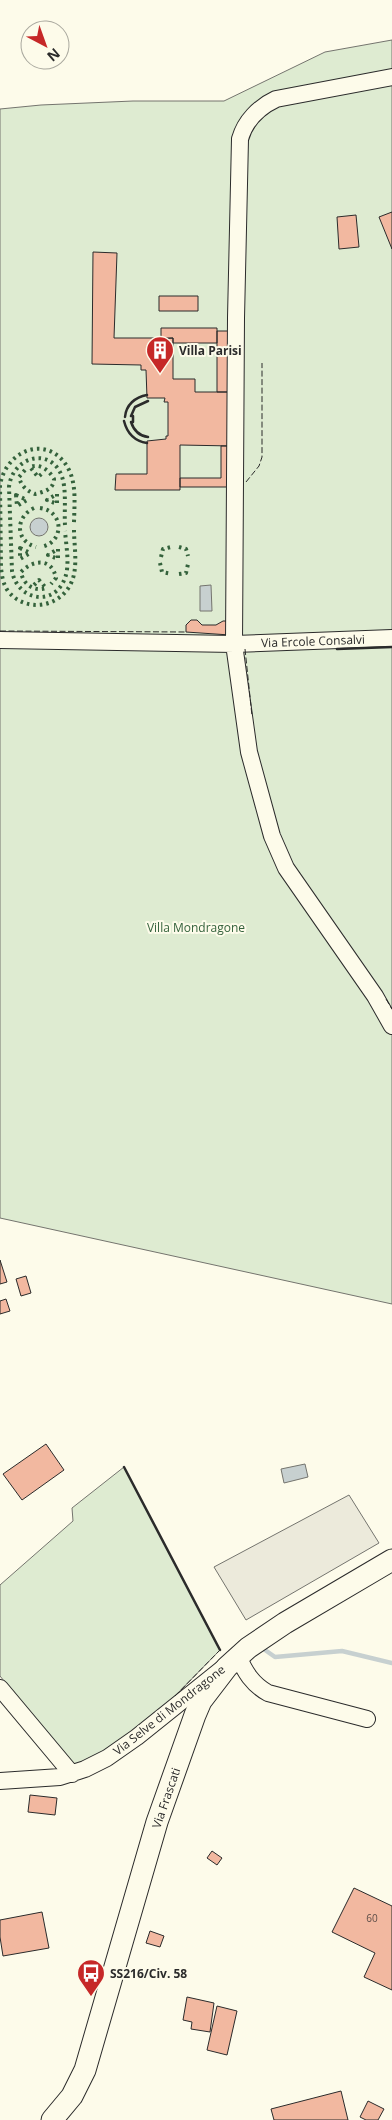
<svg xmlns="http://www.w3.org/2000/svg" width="392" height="2120" viewBox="0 0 392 2120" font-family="'Open Sans',sans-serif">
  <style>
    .green { fill: #deebd1; stroke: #74746e }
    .parking { fill: #eceadb; stroke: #74746e }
    .water { fill: #c7d0d0; stroke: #74746e }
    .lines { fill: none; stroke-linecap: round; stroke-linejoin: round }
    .stream { stroke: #c7d0d0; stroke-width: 4.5 }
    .building { fill: #f2b8a0; stroke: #2b2b2b }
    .minor-casing { stroke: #2b2b2b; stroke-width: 18 }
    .major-casing { stroke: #2b2b2b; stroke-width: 23 }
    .minor { stroke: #fdfbea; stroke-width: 16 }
    .major { stroke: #fdfbea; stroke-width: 21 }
    .hedge { stroke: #34623c; stroke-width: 4; stroke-dasharray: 2.5 4; stroke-linecap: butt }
    .fence { stroke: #2b2b2b; stroke-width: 1; stroke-dasharray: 6 2.5; stroke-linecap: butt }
    .wall { stroke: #2b2b2b; stroke-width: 2.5 }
    .labels { text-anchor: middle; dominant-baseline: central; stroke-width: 4; stroke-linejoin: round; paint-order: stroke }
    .number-label { font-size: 10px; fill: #5d4e48 }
    .poi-label { font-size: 12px; font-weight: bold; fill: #2b2b2b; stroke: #fdfbea; text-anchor: start }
    .street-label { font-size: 12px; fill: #2b2b2b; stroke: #fdfbea }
    .park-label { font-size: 12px; fill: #34623c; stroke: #fdfbea }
  </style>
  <rect width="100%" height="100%" fill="#fdfbea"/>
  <path class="green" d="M392 40V1304L0 1218V109L41 105 133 101H224L325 52Z
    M124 1467 220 1650 173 1698 127 1737 99 1757 73 1766 0 1676V1585L73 1521 72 1508Z"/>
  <path class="parking" d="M349 1495 379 1543 246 1620 214 1567Z"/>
  <path class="water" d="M30 527a9 9 0 1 1 18 0a9 9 0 1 1-18 0Z
    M211 585 212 611H200V586Z
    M305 1464 308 1477 284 1483 281 1469Z"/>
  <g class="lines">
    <path class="stream" d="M265 1650 275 1657 342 1651 392 1663"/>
  </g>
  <path class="building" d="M392 212V249L379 217Z
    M356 215 359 247 339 249 337 217Z
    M93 252 117 253 114 338H173V379H195V392H233V446L180 445V490H115L116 474H147V441L166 439V436H168V402H164L165 398H147L146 370H141V365L92 364Z
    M159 296H198V311H159Z
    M161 328H217V343H173V338L161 339Z
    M217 331H230V392H217Z
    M221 446H231V487H180V478H221Z
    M191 620H197L202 625H216L223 621H231L230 635 186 632V625Z
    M0 1260 7 1282 0 1284Z
    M26 1276 31 1293 21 1296 16 1279Z
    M6 1299 10 1311 0 1314V1301Z
    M46 1444 64 1470 22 1500 3 1474Z
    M30 1795 57 1798 55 1815 28 1812Z
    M212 1851 222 1858 217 1865 207 1858Z
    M354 1888 392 1906V1990L364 1977 375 1953 332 1932Z
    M42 1912 49 1948 3 1956 0 1937V1920Z
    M150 1931 164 1936 160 1947 146 1943Z
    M187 1997 214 2003 210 2032 191 2029 192 2022 183 2020Z
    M217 2006 237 2011 227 2055 207 2050Z
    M341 2091 348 2120H274L271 2109Z
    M368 2101 384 2109 378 2120H366L360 2117Z"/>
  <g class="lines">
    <g class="minor-casing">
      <path id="minor" d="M392 77 276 99C259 107 245 121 240 139L236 318 234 644 249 752 272 836 286 868 375 996 392 1026
        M0 640 234 644 392 638
        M0 1688 72 1774
        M0 1781 60 1777 85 1769 107 1758 137 1737 238 1656C245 1672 252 1684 268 1693L367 1719"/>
    </g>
    <g class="major-casing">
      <path id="major" d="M52 2120 72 2096 85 2070 157 1822 195 1715 201 1701 227 1667 248 1648 285 1623 392 1560"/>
    </g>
    <use href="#minor" class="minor"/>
    <use href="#major" class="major"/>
    <path class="hedge" d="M25 470 19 477C21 486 27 491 35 494 44 492 54 489 54 479 49 470 40 463 30 467L38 477 44 472
      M57 494V504L47 500Z
      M16 495 27 500 17 506Z
      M34 508C15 517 15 541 36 547
      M40 508C64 511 65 542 41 547
      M65 525C64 510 67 488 61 474 48 446 12 458 9 487L12 571C17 600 54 608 65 578 70 565 66 545 65 531
      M74 530C74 545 78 566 72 581 62 607 26 614 8 591 3 584 2 576 1 568L0 485C7 447 51 434 69 470 77 486 74 508 74 525
      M179 547 186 549 188 556
      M20 548 30 553 20 559Z
      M58 549V559L48 555Z
      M161 557 163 549 171 547
      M160 563 162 572 172 574
      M179 574 186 573 188 564
      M34 585 39 580 46 588C35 592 23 585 21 572 32 560 52 557 56 578L51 584"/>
    <path class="fence" d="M246 482 259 466 262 457V363
      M0 631 186 632
      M245 649 252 716
      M386 999 392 1009
      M175 1696 220 1650"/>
    <path class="wall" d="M148 401 135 407 131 416H133V422H131C134 431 139 436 148 437
      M125 417C126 405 135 397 147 395
      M124 421C127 433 134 441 147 443
      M337 649 392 647
      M124 1467 220 1650"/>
  </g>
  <defs>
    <g id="building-pin" transform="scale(1.4375)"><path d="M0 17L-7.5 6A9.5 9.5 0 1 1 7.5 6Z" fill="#c62828" stroke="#fdfbea"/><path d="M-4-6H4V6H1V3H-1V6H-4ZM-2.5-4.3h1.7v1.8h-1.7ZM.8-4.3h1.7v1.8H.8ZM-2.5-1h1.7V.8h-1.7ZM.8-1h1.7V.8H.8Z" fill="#fff"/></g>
    <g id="bus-pin" transform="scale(1.4375)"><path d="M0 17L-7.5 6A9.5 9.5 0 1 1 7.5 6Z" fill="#c62828" stroke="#fdfbea"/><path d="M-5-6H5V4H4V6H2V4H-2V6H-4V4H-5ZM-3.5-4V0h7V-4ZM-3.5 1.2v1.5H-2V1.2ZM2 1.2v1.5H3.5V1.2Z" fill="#fff"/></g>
  </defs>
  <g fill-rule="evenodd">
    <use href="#building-pin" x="160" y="350"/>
    <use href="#bus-pin" x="91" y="1973"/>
  </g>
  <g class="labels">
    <g class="number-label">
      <text x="372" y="1918">60</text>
    </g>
    <g class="poi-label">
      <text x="179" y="350">Villa Parisi</text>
      <text x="110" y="1973">SS216/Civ. 58</text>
    </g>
    <g class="street-label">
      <text transform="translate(313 641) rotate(-2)">Via Ercole Consalvi</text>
      <text transform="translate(169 1710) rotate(-38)">Via Selve di Mondragone</text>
      <text transform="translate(166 1798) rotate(-71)">Via Frascati</text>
    </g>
    <g class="park-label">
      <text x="196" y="927">Villa Mondragone</text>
    </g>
  </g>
  <g transform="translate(45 45) rotate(139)"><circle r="24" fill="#fdfbea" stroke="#a9a89e"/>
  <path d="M0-4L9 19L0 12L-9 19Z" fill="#c62828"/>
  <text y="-8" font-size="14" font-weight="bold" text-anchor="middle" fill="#2b2b2b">N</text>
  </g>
</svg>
